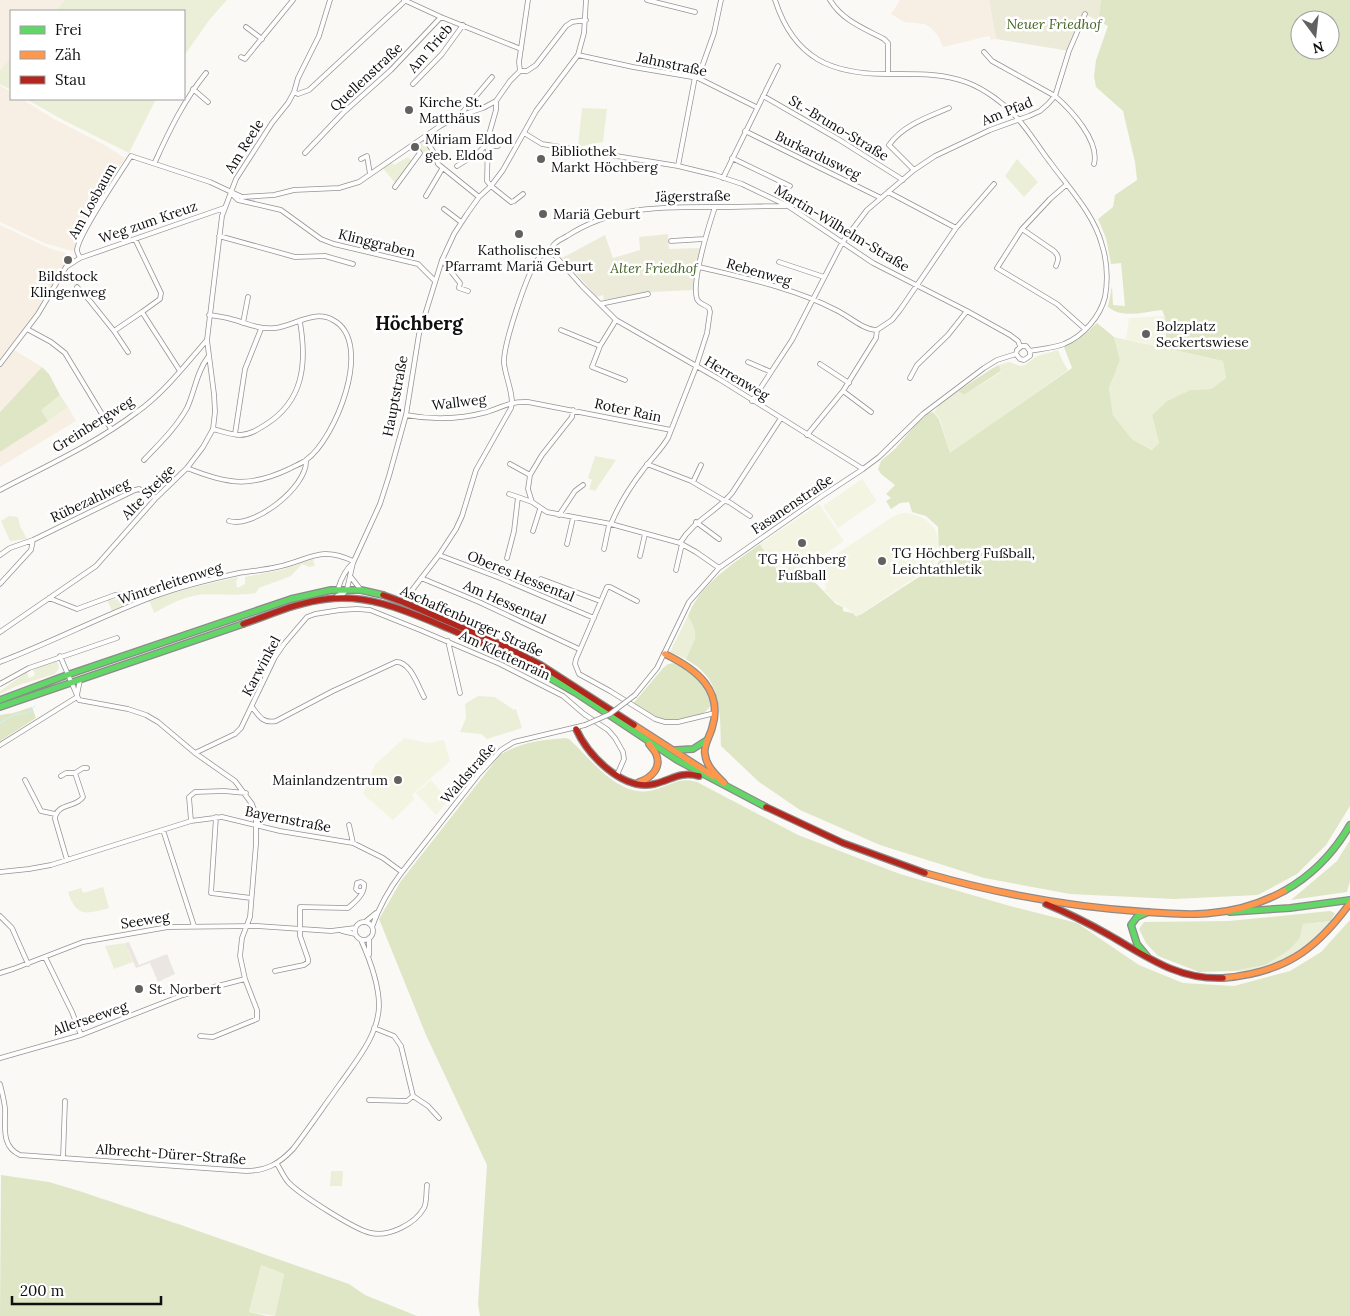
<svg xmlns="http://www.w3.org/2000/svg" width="1350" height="1316" viewBox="0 0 1350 1316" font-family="Lora,serif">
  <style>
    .farmland { fill: #f7efe3 }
    .green { fill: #ecefd7 }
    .forest { fill: #dfe6c6; fill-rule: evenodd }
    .cemetery { fill: #ecebda }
    .pitch { fill: #f3f4e1 }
    .plaza { fill: #ebe6e1 }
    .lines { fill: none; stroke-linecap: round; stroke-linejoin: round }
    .stream { stroke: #cef1f4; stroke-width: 1 }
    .street-casing { stroke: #959493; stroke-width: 5.5 }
    .fast-casing { stroke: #8c8b8a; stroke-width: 8 }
    .slow-casing { stroke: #8c8b8a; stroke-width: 8 }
    .jam-casing { stroke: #8c8b8a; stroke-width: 8 }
    .street { stroke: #fefefe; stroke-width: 4 }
    .fast { stroke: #63d668; stroke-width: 5.5 }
    .slow { stroke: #ff974d; stroke-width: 5.5 }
    .jam { stroke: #b3261e; stroke-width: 5.5 }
    .street-bridge-casing { stroke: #959493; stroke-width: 5.5; stroke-linecap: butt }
    .street-bridge { stroke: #fefefe; stroke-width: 4 }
    .poi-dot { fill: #626160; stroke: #fff; stroke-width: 2 }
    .labels { text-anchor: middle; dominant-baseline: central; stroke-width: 5; stroke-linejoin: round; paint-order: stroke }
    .park-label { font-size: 14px; font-style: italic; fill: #436423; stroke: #fff }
    .street-label { font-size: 14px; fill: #0f0f0f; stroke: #fff }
    .poi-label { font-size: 14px; fill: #0f0f0f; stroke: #fff; text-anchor: start }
    .district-label { font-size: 19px; font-weight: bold; fill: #0f0f0f; stroke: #fff }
  </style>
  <rect width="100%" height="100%" fill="#fbf9f6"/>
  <path class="farmland" d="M0 0H65L55 11H11V58L0 70Z
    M900 0H989L996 39 991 40 989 36 943 47 938 36 932 29 925 24 904 22 891 14Z
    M0 85 11 92V99H22L54 119 103 144 125 158 88 223 76 248 72 251 44 243 0 222Z
    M0 225 51 249 66 253V264L63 272 38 311 11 348 42 367 0 412Z
    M68 407 76 421 0 467V452Z"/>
  <path class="green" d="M65 0H227L210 19 184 56V11H55Z
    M11 58V90L0 84V70Z
    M26 99H156L129 153 63 120Z
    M582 108 607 109 603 142 578 147Z
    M424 140 444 167 475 195 434 164 417 145Z
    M408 157 412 161 396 184 381 166 390 160 394 165Z
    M1017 159 1038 182 1024 197 1005 176Z
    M1114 337 1223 361 1226 378 1211 389 1190 390 1167 401 1152 415 1159 443 1153 450 1132 439 1113 415 1109 388 1120 360Z
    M1058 350 1062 360 1068 370 950 454 940 419 934 412 940 404 958 391 964 395 1001 372 999 365 1009 362 1020 366 1025 365 1037 356Z
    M60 395 68 407 48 421 40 410Z
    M595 456 616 460 595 491 589 489 592 480 588 478Z
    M9 516 18 517 20 526 27 539 10 541 1 521Z
    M313 559 315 566 309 567 302 564 291 576 259 588 256 593C235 597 212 592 193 596 179 599 167 606 154 613L149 600 194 587 238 577 236 582 237 588 245 584V577L281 570Z
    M142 597 144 598 112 611 107 600Z
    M688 616C701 638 694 638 686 659L670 652Z
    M56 660 58 663 59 668 55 674 19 685 0 694V691L27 672 29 678 35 675 33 670 38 667Z
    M478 696 495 697 514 710 516 709 522 728 487 739 481 734 460 732 466 718 465 704Z
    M103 887 109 908C87 914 76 918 68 892L81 888 83 893Z
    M1331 921C1310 949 1272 978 1234 971L1265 965 1300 938 1303 924Z
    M125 943 133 962 114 969 105 946Z
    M331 1171H343L342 1186H330Z
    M261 1265 284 1274 275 1316 249 1312Z"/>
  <path class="forest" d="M1101 0H1350V806L1326 845 1297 874 1258 895 1174 899 1070 894 984 878 880 845 800 810 759 782 721 746C720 720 722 690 702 671 698 666 691 663 686 659 694 638 701 638 688 616 700 584 733 564 760 544L784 581 789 578 791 580 804 571 836 604 843 607V611L860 615 936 566 939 561 938 527 926 516 912 512 909 502 900 503 891 509 886 501 891 498 886 494 895 485 881 474 878 469 881 461 896 448 917 423 929 413 933 412 939 419 950 453 1072 368 1064 347 1086 333 1097 323 1114 337 1120 360 1109 388 1113 415 1132 439 1152 450 1159 443 1152 415 1167 401 1190 390 1211 389 1226 378 1223 361 1165 348C1166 335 1168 322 1162 310 1144 312 1123 319 1108 307L1112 286 1113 305 1125 306 1121 263 1111 264 1106 238 1098 219 1113 207 1115 195 1137 180 1135 162 1123 111 1096 87 1094 76 1096 60 1108 26 1098 21ZM1300 20H1330V50H1300Z
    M999 365 1001 371 964 395 958 391 993 368Z
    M42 367 49 374 60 395 41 410 48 421 0 452V412Z
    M675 663C699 674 704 680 711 705 701 722 674 724 656 719 648 717 639 709 632 705L663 668 668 664Z
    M32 707 36 718 0 741V715L13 713Z
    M565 738 569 739C592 760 621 802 657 789 673 784 680 777 697 782L798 835 900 874 1010 906 1077 923 1139 965 1183 983 1234 986 1290 971 1321 952 1350 920V1316H480L478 1304 487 1165 426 1035 379 919 401 881 500 755C520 742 542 740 565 738Z
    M1350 840V881L1347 892 1291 900 1337 861Z
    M1330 911 1335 913 1331 921 1303 924 1300 938 1289 950 1265 965 1234 971 1199 972 1158 956 1146 943 1139 929 1144 922 1229 921Z
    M1 1175 49 1182 79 1191 181 1225 349 1284 365 1295 417 1316H275L284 1274 261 1265 249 1312 267 1316H0Z"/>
  <path class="cemetery" d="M989 0H1101L1098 21 1085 14 1069 51 996 39Z
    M668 234 669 249 701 248 695 277V290L649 292 604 300 603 295 597 297 562 258 605 235 613 258 640 250 639 237Z"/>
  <path class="pitch" d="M1165 316V348L1126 339 1129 318Z
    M862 479 877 501 838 528 823 506Z
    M819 504 844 541 785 581 760 544Z
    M902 513C919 513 938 523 938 542 938 550 934 558 934 565L856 617C847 604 836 607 827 592L826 593 824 591 826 589C823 574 826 563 838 553L894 516Z
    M404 738 429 743 444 740 450 761 412 795 415 799 393 820 363 794 375 765Z
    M431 780 446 797 454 788 457 790 436 815 416 793Z"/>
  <path class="plaza" d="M129 942 139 965 167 954 175 974 158 982 150 963 136 968 125 943Z"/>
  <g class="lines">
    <path class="stream" d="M0 723 14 715 28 713 35 706"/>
    <g class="street-casing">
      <path id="street" d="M404 0 441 17 521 49
        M647 0 695 12
        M775 0C794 59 832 75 891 74 917 74 942 73 966 82 985 89 1005 104 1018 119 1030 132 1039 148 1050 162 1068 187 1094 214 1102 245 1107 261 1108 280 1105 297 1100 317 1083 336 1064 344 1053 348 1041 349 1030 351
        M830 0C842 20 863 28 884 39L888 43V74
        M246 27 262 39
        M984 52 992 61 1055 96C1071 110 1100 141 1094 164
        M578 55 633 67 698 78 756 107
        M241 57 245 59 293 0
        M520 71H527L536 65 566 26 572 22 586 20
        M520 71 519 62 528 0
        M698 78 714 33 721 0
        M413 84 442 54 463 25
        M193 89 208 102
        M294 92 298 94 309 90 406 0
        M763 96 838 139 903 180
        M460 115 492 77
        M745 131 881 198
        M524 133 542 144 678 166 715 175 742 184 788 206 873 263 967 311 1010 335 1018 341 1020 346
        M424 137 436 156 438 164 479 197
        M305 153 343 113 391 70 441 17
        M732 158 790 186
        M361 159 367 156 370 174
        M155 162C169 131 184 100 206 73
        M457 166 478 153 484 147 498 146
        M678 166 695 77
        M914 170 889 145C903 125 928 117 949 108
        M723 178 778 66
        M1066 185 1050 199 1022 229 997 268 1057 304 1085 329
        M395 187 420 153 414 144
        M888 192 956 228
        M232 194 238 200 281 210 321 239 334 244 418 264 435 281
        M426 196 442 169
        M511 202 491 186 487 181 488 138 496 110V101L510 81 520 71
        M511 202 514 201 523 194
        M444 209 461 222
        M1022 229 1054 251C1059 256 1059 259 1056 266
        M219 236 295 257 325 256 353 264
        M135 239 161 293 160 299 142 312 180 371
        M671 241 704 239
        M551 251 582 286 616 320 719 379 863 469
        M551 251C552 243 560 240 567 236 615 205 663 207 717 207 740 207 763 206 786 206
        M80 258C79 255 77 253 77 250 78 235 120 173 131 156L210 182 242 197 274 195 294 190 339 188 359 182 440 126 456 117 483 108 496 101
        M442 260 460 283 459 288 468 291
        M779 262 824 277
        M699 267C745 278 794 288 836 310 849 316 863 330 877 330L892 320 900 310 956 228 994 184
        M77 287 90 301 114 331
        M600 304 648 294
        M616 320 600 346 592 367 625 380
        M243 323 248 297
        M27 329 51 342 65 353 111 429
        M561 330 600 346
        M128 352 114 331 142 312
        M1016 354 1020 359 1024 360 1030 356V351
        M1016 354 1017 350 1022 346H1026L1030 351
        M748 362 771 372
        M0 364 38 314 66 267 80 258 224 208
        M820 364 849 383
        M910 378 917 365 948 335 967 311
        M843 391 871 412
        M752 401 792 340 842 243 867 210 914 170 935 156 990 130 1029 116 1040 111 1048 104 1055 96 1069 51 1085 14
        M573 410 572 417 542 455 530 475 528 489 532 502 547 512 611 524 680 543 696 552 719 568
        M406 415C432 420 461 419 487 412 503 407 510 401 528 402L671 430
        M213 429C221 431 231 435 240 435 249 435 257 430 265 425 304 401 307 363 300 322
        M235 434 245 369 261 329
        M807 435 843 391 876 338 877 330
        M144 460C159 444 176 428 187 408 195 391 196 373 208 357
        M510 464 530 475
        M647 464 691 481 725 501 729 502 750 516
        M187 468C227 484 249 488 289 469 294 466 301 464 306 460 335 440 375 342 333 320 314 309 294 326 275 328 259 330 247 323 231 319 224 317 216 316 209 315
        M693 482 701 465
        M0 490C46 466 95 444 137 412 164 393 185 365 207 340
        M509 494 518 497
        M559 515 575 491 583 485
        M229 521C253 529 308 487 306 460
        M696 522 719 539
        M611 524C619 504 630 487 643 470 651 459 661 450 668 438L696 367 707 333 710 312 709 308C706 305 699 304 697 299 691 282 709 225 715 207
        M533 531 540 509
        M680 543C693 521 716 512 732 493L781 418
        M567 544 573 518
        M604 549 609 525
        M0 555 10 548 33 540 135 490 139 489 156 498
        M439 555 500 578 594 618
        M640 556 645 534
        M507 558 514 531 518 497 532 502
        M676 570 682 544
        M350 576 361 590
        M421 578 479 602 579 649
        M541 579 600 601
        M0 584 31 550 33 540
        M340 591 338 589C341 579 345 570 353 563
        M337 596 343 594 347 589 353 563 380 504 389 476 406 415 419 334 442 260 454 234 467 214 479 197 491 186 503 170 536 111 578 55 584 33 586 0
        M49 598 77 609 115 595 140 593 153 596
        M637 601 610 587H607L576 659 575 664 579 674 610 691 655 719 665 722H678L715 713
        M403 602 439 555 456 529 462 516 476 470 511 408C515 397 505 376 504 363 503 344 526 279 535 263 538 258 542 255 546 251H551
        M0 632 96 566 156 498 187 468 203 447 213 429 215 412 214 394 207 340 222 216 236 179 272 123 288 103 294 92 298 78 319 36 330 0
        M448 641 460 693
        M60 656 79 700 128 709 146 715 158 722 195 753 235 781 252 804 256 815V844L250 917 242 938 240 956 245 979 257 1010V1019L213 1037 200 1036
        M0 662C52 642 102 616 155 596 182 586 211 579 239 573 252 571 264 570 277 567 310 560 320 545 353 561
        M0 684 29 668 117 638
        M77 695 80 680
        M635 695 657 668 689 602 719 568 822 496 863 469 879 457 923 414 984 368 997 360 1016 354
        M252 707C259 716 263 724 276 721L333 691 396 662C410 661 418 686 424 697
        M0 745 77 697
        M195 753 235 734 241 728 275 657 284 644 307 617 315 614 340 610 357 609 370 610 420 630 500 664 563 696 584 714 608 730 615 738 623 752 624 759 617 775
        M75 773 83 768H87
        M61 776 66 773H75L83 797C76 808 56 803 55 819L67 860
        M25 780 41 811 55 814
        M216 817 211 893 251 898
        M191 821 189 797 195 792 224 791 246 793
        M349 825 353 843
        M163 830 194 926
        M0 872 29 869 51 865 191 821 222 817 280 831 353 843 383 858 402 872
        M0 916 12 928 28 964
        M355 931a9 9 0 1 1 18 0a9 9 0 1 1-18 0Z
        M365 922 376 913
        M372 927C379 907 389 889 402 872L478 775 501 750 514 742 585 725
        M342 931 355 934
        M369 955V938
        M45 957 72 1012 81 1035
        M275 971 304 965 308 962V959L300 936V907L348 908C355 902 365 894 364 884L361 882 357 883 356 889 358 891H362
        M0 973 13 969 83 942 168 927 257 926 331 931 355 928
        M0 1058 81 1035 183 995 245 979
        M0 1084C2 1092 4 1100 5 1108 6 1125 0 1146 20 1155L246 1171C266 1171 279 1164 293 1149 309 1128 324 1106 340 1084 356 1061 378 1036 379 1006 379 984 370 960 361 940
        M413 1096 428 1106 439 1118
        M369 1100 407 1101 413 1096 401 1046 394 1036 374 1028
        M63 1158 65 1101
        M277 1164C281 1170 284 1178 289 1183 301 1195 355 1230 371 1233 389 1237 415 1224 424 1208 427 1202 426 1192 427 1185"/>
    </g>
    <g class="fast-casing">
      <path id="fast" d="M522 662 576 693 677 760 766 807
        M0 700 67 675 291 599 331 590H361L383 595
        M0 707 243 624
        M676 750 693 749 707 740
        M1284 891C1313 875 1333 854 1350 825
        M1230 912 1290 908 1350 900
        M1147 956 1137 944 1131 925 1137 917 1148 912"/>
    </g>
    <g class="slow-casing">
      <path id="slow" d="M665 654C696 669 724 690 712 728 710 736 703 746 705 754 706 766 716 775 724 783
        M634 725 713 776
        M639 782C651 778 662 768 656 754 655 751 651 747 649 744
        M925 873C998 894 1071 907 1147 912 1168 913 1190 916 1211 913 1236 911 1262 903 1284 891
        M1223 978C1283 973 1315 951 1350 903"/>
    </g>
    <g class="jam-casing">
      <path id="jam" d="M383 595 403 602 502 645 541 665 634 725
        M243 624C270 615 298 602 327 599 366 594 402 609 438 624 466 636 495 648 522 662
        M576 729C588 755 622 791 654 784 672 780 679 771 699 776
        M766 807 843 843 925 873
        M1046 904C1068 913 1088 923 1109 935 1146 956 1177 980 1223 978"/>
    </g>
    <use href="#street" class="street"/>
    <use href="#fast" class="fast"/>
    <use href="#slow" class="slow"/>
    <use href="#jam" class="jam"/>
    <g class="street-bridge-casing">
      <path id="street-bridge" d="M585 725 610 714 635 695"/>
    </g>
    <use href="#street-bridge" class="street-bridge"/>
  </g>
  <g class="poi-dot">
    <circle cx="409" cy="110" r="5"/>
    <circle cx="415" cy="147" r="5"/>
    <circle cx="541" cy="159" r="5"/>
    <circle cx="543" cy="214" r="5"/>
    <circle cx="519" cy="234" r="5"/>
    <circle cx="68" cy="260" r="5"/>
    <circle cx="1146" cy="334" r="5"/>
    <circle cx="802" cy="543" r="5"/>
    <circle cx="882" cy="561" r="5"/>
    <circle cx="398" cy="780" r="5"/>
    <circle cx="139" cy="989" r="5"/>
  </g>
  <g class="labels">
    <g class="park-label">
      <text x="1054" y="24">Neuer Friedhof</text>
      <text x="654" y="268">Alter Friedhof</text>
    </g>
    <g class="street-label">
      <text transform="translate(430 48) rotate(-49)">Am Trieb</text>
      <text transform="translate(672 64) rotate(12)">Jahnstraße</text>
      <text transform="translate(366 77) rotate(-43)">Quellenstraße</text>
      <text transform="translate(1007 111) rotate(-22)">Am Pfad</text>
      <text transform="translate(839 128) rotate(31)">St.-Bruno-Straße</text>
      <text transform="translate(244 146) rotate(-58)">Am Reele</text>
      <text transform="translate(818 155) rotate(26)">Burkardusweg</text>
      <text transform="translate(693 196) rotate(-1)">Jägerstraße</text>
      <text transform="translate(92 201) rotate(-61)">Am Losbaum</text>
      <text transform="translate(148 222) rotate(-19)">Weg zum Kreuz</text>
      <text transform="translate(842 228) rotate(31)">Martin-Wilhelm-Straße</text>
      <text transform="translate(377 243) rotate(14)">Klinggraben</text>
      <text transform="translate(759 272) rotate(16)">Rebenweg</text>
      <text transform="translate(737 378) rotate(31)">Herrenweg</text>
      <text transform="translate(395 396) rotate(-79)">Hauptstraße</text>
      <text transform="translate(459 402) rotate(-7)">Wallweg</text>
      <text transform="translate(628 410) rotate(12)">Roter Rain</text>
      <text transform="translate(93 424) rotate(-32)">Greinbergweg</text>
      <text transform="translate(148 492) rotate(-46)">Alte Steige</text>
      <text transform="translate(90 500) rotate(-25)">Rübezahlweg</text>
      <text transform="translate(792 504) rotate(-34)">Fasanenstraße</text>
      <text transform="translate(521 576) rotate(22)">Oberes Hessental</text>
      <text transform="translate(170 583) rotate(-18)">Winterleitenweg</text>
      <text transform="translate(505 602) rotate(24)">Am Hessental</text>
      <text transform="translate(472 621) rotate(24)">Aschaffenburger Straße</text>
      <text transform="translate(505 655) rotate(25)">Am Klettenrain</text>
      <text transform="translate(261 666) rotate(-62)">Karwinkel</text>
      <text transform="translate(468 773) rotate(-49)">Waldstraße</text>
      <text transform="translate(288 819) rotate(11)">Bayernstraße</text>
      <text transform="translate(145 920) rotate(-9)">Seeweg</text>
      <text transform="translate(90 1018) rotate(-19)">Allerseeweg</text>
      <text transform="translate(171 1154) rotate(4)">Albrecht-Dürer-Straße</text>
    </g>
    <g class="poi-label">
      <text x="419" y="102">Kirche St.<tspan x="419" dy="16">Matthäus</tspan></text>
      <text x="425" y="139">Miriam Eldod<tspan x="425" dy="16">geb. Eldod</tspan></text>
      <text x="551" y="151">Bibliothek<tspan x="551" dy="16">Markt Höchberg</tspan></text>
      <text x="553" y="214">Mariä Geburt</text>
      <text x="519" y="250" text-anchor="middle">Katholisches<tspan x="519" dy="16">Pfarramt Mariä Geburt</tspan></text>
      <text x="68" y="276" text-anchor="middle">Bildstock<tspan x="68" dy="16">Klingenweg</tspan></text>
      <text x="1156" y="326">Bolzplatz<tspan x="1156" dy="16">Seckertswiese</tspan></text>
      <text x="892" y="553">TG Höchberg Fußball,<tspan x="892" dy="16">Leichtathletik</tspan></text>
      <text x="802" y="559" text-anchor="middle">TG Höchberg<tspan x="802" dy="16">Fußball</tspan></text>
      <text x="388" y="780" text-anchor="end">Mainlandzentrum</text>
      <text x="149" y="989">St. Norbert</text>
    </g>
    <g class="district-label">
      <text x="419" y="323">Höchberg</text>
    </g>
  </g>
  <rect x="10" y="10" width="175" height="90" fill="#ffffff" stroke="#9f9f9f"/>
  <rect x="20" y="26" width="25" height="8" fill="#63d668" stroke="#9f9f9f"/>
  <text x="55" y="35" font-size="15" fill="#0f0f0f">Frei</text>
  <rect x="20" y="51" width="25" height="8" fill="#ff974d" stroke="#9f9f9f"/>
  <text x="55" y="60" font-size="15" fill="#0f0f0f">Zäh</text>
  <rect x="20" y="76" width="25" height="8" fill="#b3261e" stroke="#9f9f9f"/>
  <text x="55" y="85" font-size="15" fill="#0f0f0f">Stau</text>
  <g transform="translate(1315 35) rotate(165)"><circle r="24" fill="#ffffff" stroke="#9f9f9f"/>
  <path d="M0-4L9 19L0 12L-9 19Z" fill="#626160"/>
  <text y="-8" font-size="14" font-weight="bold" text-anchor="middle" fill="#0f0f0f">N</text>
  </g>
  <path d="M12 1296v8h149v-8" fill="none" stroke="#0f0f0f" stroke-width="2.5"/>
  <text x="20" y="1296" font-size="15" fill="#0f0f0f" stroke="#ffffff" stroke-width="4" paint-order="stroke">200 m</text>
</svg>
